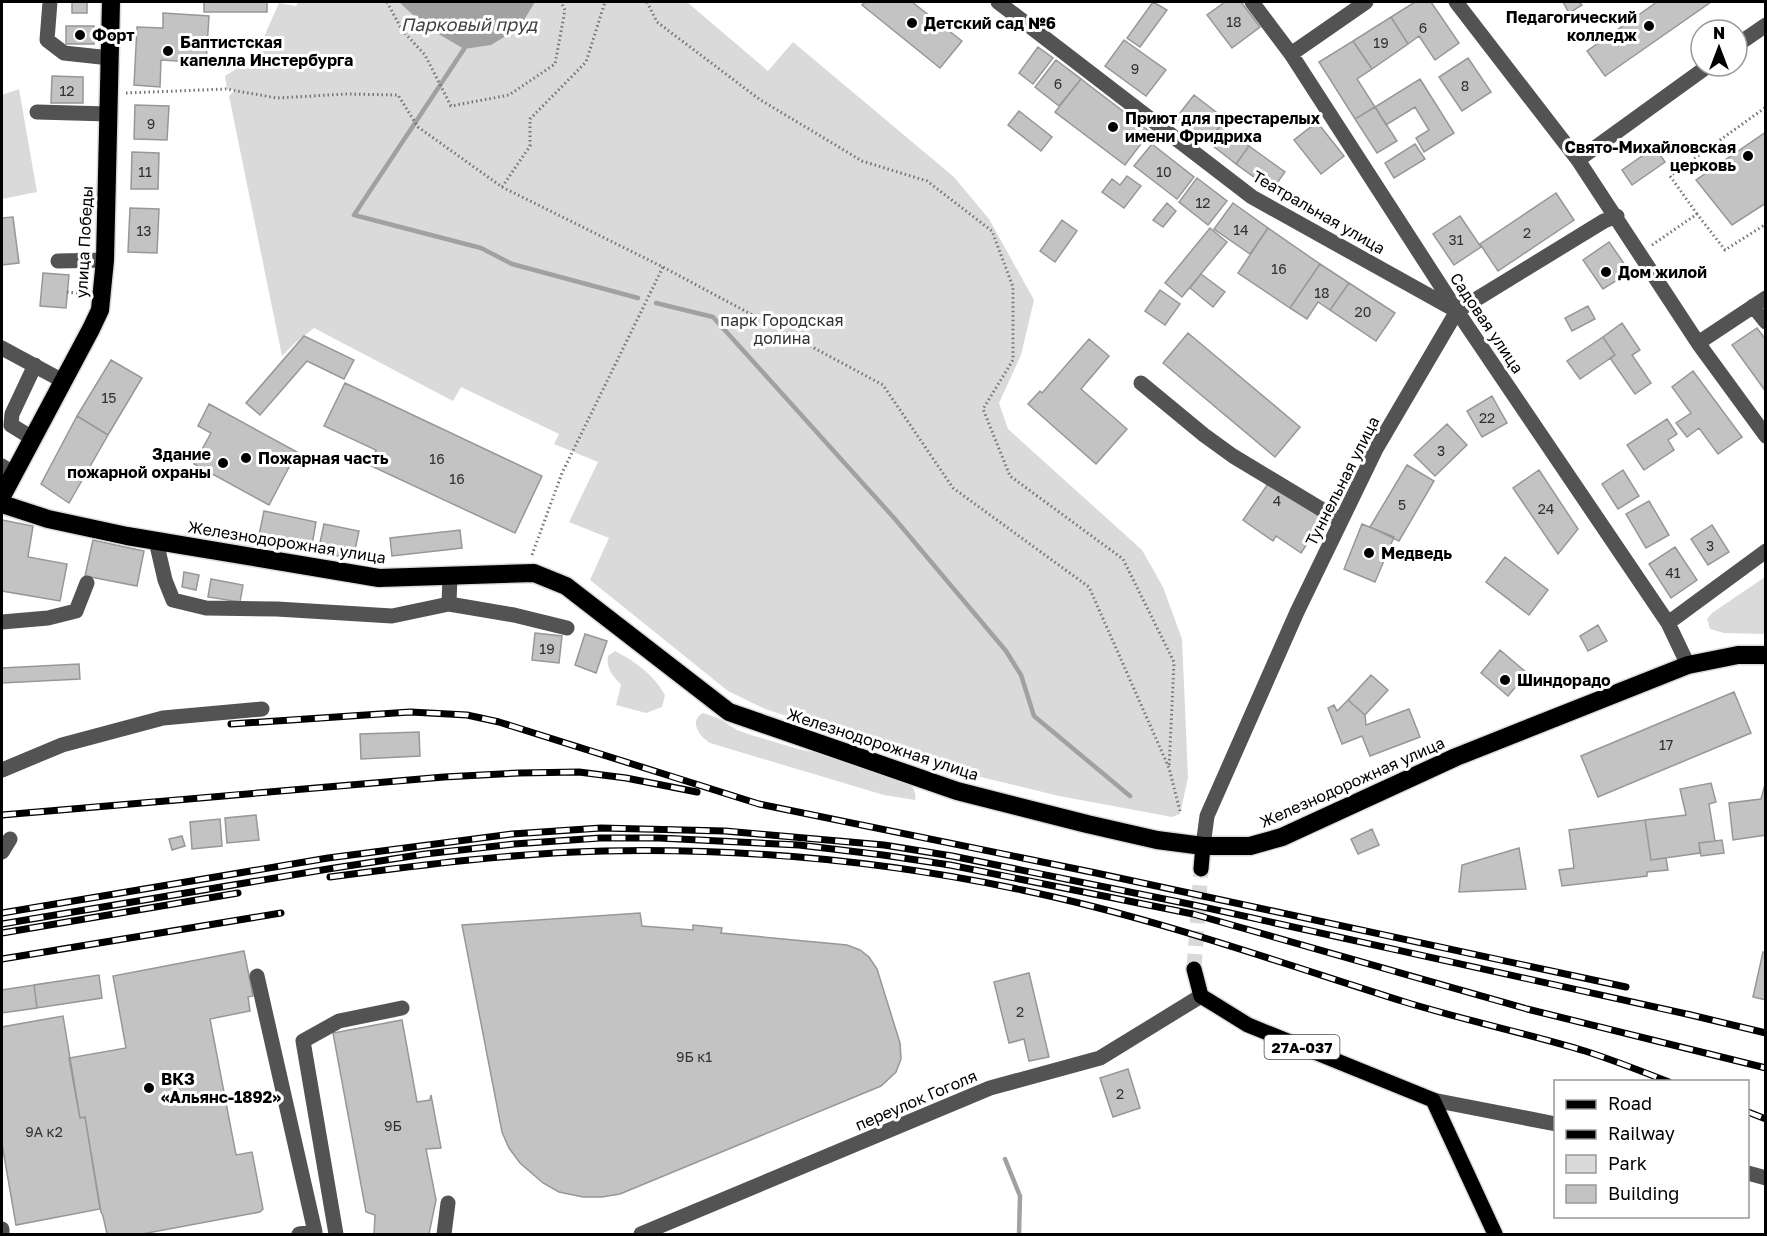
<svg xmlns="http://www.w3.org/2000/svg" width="1767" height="1236" viewBox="0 0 1767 1236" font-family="'Golos Text',sans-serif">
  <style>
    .green { fill: #dadada }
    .water { fill: #a1a1a1 }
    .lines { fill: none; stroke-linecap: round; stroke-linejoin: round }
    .stream { stroke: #a1a1a1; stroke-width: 4.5 }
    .building { fill: #c3c3c3; stroke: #979797; stroke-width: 1.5 }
    .major-tunnel { stroke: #d9d9d9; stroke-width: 15; stroke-dasharray: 15 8; stroke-linecap: butt }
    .major-casing { stroke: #dbdbdb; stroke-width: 18 }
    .highway-casing { stroke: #dbdbdb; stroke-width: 21 }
    .path { stroke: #757575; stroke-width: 3; stroke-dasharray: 1.5 3; stroke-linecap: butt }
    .minor { stroke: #535353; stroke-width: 15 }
    .major { stroke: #000; stroke-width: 15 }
    .highway { stroke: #000; stroke-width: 18 }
    .rail-casing { stroke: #000; stroke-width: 7 }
    .rail { stroke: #fff; stroke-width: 4.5; stroke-dasharray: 14; stroke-linecap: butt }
    .poi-dot { fill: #000; stroke: #fff; stroke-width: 2 }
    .labels { text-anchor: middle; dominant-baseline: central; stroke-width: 6; stroke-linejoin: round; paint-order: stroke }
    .number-label { font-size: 14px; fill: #313131 }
    .shield { fill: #fff; stroke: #4c4c4c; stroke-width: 1.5 }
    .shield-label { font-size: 15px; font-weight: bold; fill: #000 }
    .poi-label { font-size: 16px; font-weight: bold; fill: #000; stroke: #fff; text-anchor: start }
    .street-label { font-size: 16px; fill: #000; stroke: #fff }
    .park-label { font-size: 16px; fill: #313131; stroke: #fff }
    .water-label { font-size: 18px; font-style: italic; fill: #424242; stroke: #fff }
  </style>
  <rect width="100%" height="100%" fill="#fff"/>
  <path class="green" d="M298 2H687L768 71 793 42 954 177 989 219 1034 300 1021 355 999 403 1008 429 1142 550 1163 587 1182 639 1188 778 1180 814 1172 817 1059 796 968 774 765 709 728 691 590 580 609 538 569 522 598 462 554 444 559 434 461 387 453 401 314 328 295 343 282 356 229 96 235 90 227 89 225 76 255 57 279 3 296 6Z
    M19 89 37 192 2 199V95Z
    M1765 577V634L1724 633 1710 629 1707 619 1712 613Z
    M615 651C636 662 653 674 665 695L662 707 646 713 616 705 621 685C613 675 606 670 608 656Z
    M703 713 718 718 737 730 751 735 798 749 826 755 906 780C912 786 917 792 915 800L884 795 710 743C700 737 688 721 703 713Z"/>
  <path class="water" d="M399 2H535L519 28 491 45 464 49 425 26Z"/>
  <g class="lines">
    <path class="stream" d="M464 49 354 215 481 248 512 264 638 298
      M656 303 713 317 895 519 1006 651 1021 675 1034 716 1130 796
      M1005 1159 1020 1196 1019 1234"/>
  </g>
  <path class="building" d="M72 2H87V13H72Z
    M204 2H267V12H204Z
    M865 2H912L962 41 940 68 862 5Z
    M1153 2 1167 10 1140 47 1127 38Z
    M1225 2H1241L1260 27 1232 48 1207 15Z
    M1415 2H1431L1459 43 1435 60 1419 36 1408 44 1391 17Z
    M1563 2H1579L1582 5 1569 13Z
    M1657 2H1711L1605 76 1587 51Z
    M163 13 209 16 206 63 161 60 160 87 134 85 137 27 163 28Z
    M1391 17 1408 44 1372 69 1353 41Z
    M66 26H94V44H66Z
    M1124 40 1166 70 1146 96 1105 66Z
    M1353 41 1372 69 1357 79 1375 107 1355 119 1319 62Z
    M1038 47 1053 58 1033 84 1019 73Z
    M1468 58 1491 92 1462 111 1439 77Z
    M1056 60 1081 79 1059 106 1035 87Z
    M52 76 83 77V103H51Z
    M1081 79 1150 132 1125 165 1055 112Z
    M1420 79 1454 133 1424 152 1416 138 1429 130 1415 107 1386 125 1375 107Z
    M1194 95 1225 119 1208 142 1176 118Z
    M135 105 169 106 167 140 134 139Z
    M1375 107 1397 141 1377 153 1355 119Z
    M1019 111 1052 137 1041 151 1008 125Z
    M1317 122 1344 156 1321 174 1294 140Z
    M1221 125 1249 146 1236 164 1208 142Z
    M1766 132V203L1732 225 1696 180Z
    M1152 144 1194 177 1177 199 1134 166Z
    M1415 144 1425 159 1394 178 1385 163Z
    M1249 146 1285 172 1272 190 1236 164Z
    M1655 147 1665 162 1632 185 1622 170Z
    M132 152 159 153 158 189H131Z
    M1127 176 1141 186 1124 208 1102 192 1112 179 1120 185Z
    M1197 178 1227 201 1208 225 1179 202Z
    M1556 193 1574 220 1498 271 1480 244Z
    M1167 203 1176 211 1163 227 1153 220Z
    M1233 203 1268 228 1250 254 1214 229Z
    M130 208 159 209 157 253 128 252Z
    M1460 216 1481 247 1454 265 1433 234Z
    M13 217 19 263 2 265V218Z
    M1062 220 1077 231 1055 262 1040 251Z
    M1210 228 1227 242 1182 297 1165 283Z
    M1268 228 1320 264 1290 308 1238 273Z
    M1609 242 1630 272 1603 289 1583 260Z
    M1320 264 1349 283 1330 310 1318 302 1307 319 1290 308Z
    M43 273 69 275 66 308 40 306Z
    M1201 274 1225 292 1213 307 1190 288Z
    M1349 283 1395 313 1376 341 1330 310Z
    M1160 290 1180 304 1165 325 1145 311Z
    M1588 306 1595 319 1572 331 1565 318Z
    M1622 323 1640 350 1632 355 1651 383 1635 394 1610 358 1615 355 1603 337Z
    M1757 328 1766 340V392L1732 345Z
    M1188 333 1300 427 1275 457 1163 363Z
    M304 336 354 360 344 379 307 361 260 415 246 403Z
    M1603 337 1615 355 1580 379 1567 361Z
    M1089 339 1109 356 1081 389 1127 429 1096 464 1028 404 1040 391 1042 393Z
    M111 360 142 378 108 435 77 416Z
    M1693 371 1742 437 1718 454 1699 428 1687 437 1676 423 1691 413 1672 387Z
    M345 383 542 476 515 533 369 465 376 450 324 426Z
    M1492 396 1507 423 1482 437 1467 411Z
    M209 404 297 452 269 505 194 464 211 433 198 426Z
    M77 416 108 435 69 503 41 484Z
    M1667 419 1677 434 1668 440 1674 450 1644 470 1627 445Z
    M1447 424 1467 445 1435 476 1414 455Z
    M1407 465 1434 481 1399 541 1370 527Z
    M1539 470 1578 529 1558 554 1513 488Z
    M1623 470 1639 496 1618 509 1602 484Z
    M1270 481 1324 519 1301 553 1276 536 1273 541 1243 520Z
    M1649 501 1669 535 1646 548 1626 514Z
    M264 511 316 522 311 551 258 540Z
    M2 520 33 526 28 557 67 564 60 601 2 591Z
    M324 524 359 531 353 559 318 552Z
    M1362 524 1394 537 1375 582 1344 569Z
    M1712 525 1729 552 1708 565 1691 539Z
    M460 530 462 548 392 556 390 538Z
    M93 540 144 551 137 586 85 576Z
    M1675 547 1697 580 1671 598 1649 564Z
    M1505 557 1548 590 1529 615 1486 582Z
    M184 572 199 575 196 590 182 587Z
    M211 579 243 585 240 602 208 597Z
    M1598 625 1607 641 1588 651 1580 636Z
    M535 633 562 636 559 663 532 660Z
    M585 634 607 641 596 673 575 665Z
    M1500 650 1527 673 1508 696 1481 673Z
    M79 664 80 679 2 683V668Z
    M1371 675 1388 690 1365 715 1348 700Z
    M1734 692 1751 733 1598 797 1581 756Z
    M1348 700 1365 715 1366 725 1409 709 1420 737 1370 756 1362 736 1342 744 1328 708 1334 705 1337 711Z
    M419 732 420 756 361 759 360 734Z
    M1766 781V835L1733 840 1729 803 1761 799Z
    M1711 783 1716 802 1709 804 1715 841 1699 843 1700 853 1651 860 1645 820 1686 815 1680 789Z
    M256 815 259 840 227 843 225 818Z
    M220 819 222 846 192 849 190 822Z
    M1645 820 1651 860 1666 858 1668 870 1647 872V876L1562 886 1559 870 1574 868 1569 830Z
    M1372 829 1379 845 1358 854 1351 839Z
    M182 836 185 846 172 850 169 839Z
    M1722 840 1724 853 1701 856 1699 843Z
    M1519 848 1526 889 1459 892 1462 865Z
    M640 913 642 926 693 930V925L722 928 721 933 847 945 860 950 869 957 877 969 900 1043 901 1059 896 1072 881 1086 620 1194 602 1197H583L559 1192 543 1183 520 1163 509 1148 502 1132 462 925Z
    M244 951 253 996 248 997 250 1011 210 1019 236 1155 252 1152 263 1209 260 1212 142 1234H107L103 1216 101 1212 85 1117 80 1118 69 1058 126 1048 113 976Z
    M1763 952 1766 953V1000L1753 997Z
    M1029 973 1049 1057 1029 1061 1024 1039 1009 1043 994 982Z
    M99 975 102 998 37 1008 34 985Z
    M34 985 37 1008 2 1013V990Z
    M63 1016 80 1118 85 1117 100 1209 16 1225 2 1144V1027Z
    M402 1020 417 1102 430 1100 431 1095 441 1148 426 1149 436 1200 429 1234H374L375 1215 366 1212 333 1033Z
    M1128 1069 1140 1108 1113 1117 1100 1078Z"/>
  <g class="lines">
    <path class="major-tunnel" d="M1194 969 1201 869"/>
    <g class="major-casing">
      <path id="major" d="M1201 869 1203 846
        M1194 969 1201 996 1248 1025 1433 1100 1495 1234"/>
    </g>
    <g class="highway-casing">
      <path id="highway" d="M2 496 91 329 100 310 105 260 111 2
        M2 504 48 519 127 536 379 578 534 573 566 586 729 712 957 791 1087 824 1157 840 1203 846H1250L1282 837 1456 757 1688 665 1738 655H1766"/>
    </g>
    <path class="path" d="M387 2 402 30 425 55 451 106 509 95 555 64 565 10 561 2
      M647 2 657 22 759 99 862 161 927 181 992 231 1013 287V360L983 409 1010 476 1123 559 1174 662 1169 768
      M126 93 226 89 277 98 347 94 398 95 418 127 502 187 530 146V119L586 62 605 2
      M502 187 663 267 883 385 953 488 1089 587 1169 768 1180 811
      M1697 214 1670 176 1766 107
      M1652 245 1697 214 1725 250 1766 224
      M67 292 85 294
      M532 555 562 473 663 267"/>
    <path class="minor" d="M50 2 47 40 64 53 110 58
      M998 2 1252 197 1455 310
      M1252 2 1291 54 1457 311 1668 623 1688 665
      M1456 2 1578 160 1698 343 1766 436
      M1737 45 1766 25
      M1291 54 1366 2
      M37 112 109 114
      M1578 160 1708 66
      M58 261 105 260
      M1753 306 1766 322
      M1698 343 1766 298
      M2 348 63 381
      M1141 383 1204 435 1233 456 1341 521
      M32 438 11 425 12 414 35 365
      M2 466 13 473
      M156 541 165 580 173 600 206 608 277 609 392 616 449 604
      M450 575 449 604 514 615 567 628
      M2 622 48 618 76 611 87 583
      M1668 623 1766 551
      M2 770 62 745 163 718 262 709
      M1203 846 1207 816 1297 612 1376 449 1457 311 1604 221 1617 216
      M2 852 10 839
      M257 976 315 1232 299 1234
      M1433 1100 1556 1124
      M1748 1173 1766 1178
      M2 1229V1234
      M336 1234 303 1041 339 1021 402 1008
      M444 1234 448 1203
      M641 1234 990 1088 1100 1058 1201 996"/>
    <use href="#major" class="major"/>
    <use href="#highway" class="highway"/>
    <g class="rail-casing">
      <path id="rail" d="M231 724 410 712 467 715 499 722 759 804 1096 873 1626 987
        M2 815 444 777 519 773 579 772 626 778 697 792
        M330 877C421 865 513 853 604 851 744 848 885 861 1022 890 1152 917 1278 962 1405 1002 1464 1020 1525 1033 1585 1051 1613 1060 1641 1071 1669 1082
        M2 913 328 858 512 834 601 828 725 831 884 845 952 856 1194 905 1691 1015 1766 1033
        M2 924 328 869 425 854 514 844 600 838H659L799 845 883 855 950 865 1193 914 1527 1009 1766 1068
        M2 933 238 893
        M2 959 281 913
        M1748 1112 1766 1119"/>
    </g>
    <use href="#rail" class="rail"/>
  </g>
  <g class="poi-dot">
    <circle cx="912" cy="23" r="6"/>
    <circle cx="1649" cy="26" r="6"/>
    <circle cx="80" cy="35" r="6"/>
    <circle cx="168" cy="51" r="6"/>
    <circle cx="1113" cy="127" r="6"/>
    <circle cx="1748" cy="156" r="6"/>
    <circle cx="1606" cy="272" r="6"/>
    <circle cx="246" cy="458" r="6"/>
    <circle cx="223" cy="463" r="6"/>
    <circle cx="1369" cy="553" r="6"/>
    <circle cx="1505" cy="680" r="6"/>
    <circle cx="149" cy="1088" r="6"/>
  </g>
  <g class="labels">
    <g class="number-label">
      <text x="1234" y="21">18</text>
      <text x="1423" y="27">6</text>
      <text x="1381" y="42">19</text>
      <text x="1135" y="68">9</text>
      <text x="1058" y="83">6</text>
      <text x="1465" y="85">8</text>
      <text x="67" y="90">12</text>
      <text x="151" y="123">9</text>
      <text x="145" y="171">11</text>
      <text x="1164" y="171">10</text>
      <text x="1203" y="202">12</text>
      <text x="1241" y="229">14</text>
      <text x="144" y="230">13</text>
      <text x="1527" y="232">2</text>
      <text x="1456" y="239">31</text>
      <text x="1279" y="268">16</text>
      <text x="1322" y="292">18</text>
      <text x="1363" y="311">20</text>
      <text x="109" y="397">15</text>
      <text x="1487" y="417">22</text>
      <text x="1441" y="450">3</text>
      <text x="437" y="458">16</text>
      <text x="457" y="478">16</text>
      <text x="1277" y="500">4</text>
      <text x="1402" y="504">5</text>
      <text x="1546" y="508">24</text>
      <text x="1710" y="545">3</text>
      <text x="1673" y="572">41</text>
      <text x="547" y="648">19</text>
      <text x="1666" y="744">17</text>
      <text x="1020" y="1011">2</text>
      <text x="694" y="1056">9Б к1</text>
      <text x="1120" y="1093">2</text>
      <text x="393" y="1125">9Б</text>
      <text x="44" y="1131">9А к2</text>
    </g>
    <rect class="shield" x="1264.5" y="1035" width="75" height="24" rx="4.5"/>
    <g class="shield-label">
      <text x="1302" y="1047">27А-037</text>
    </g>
    <g class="poi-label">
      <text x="1637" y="17" text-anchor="end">Педагогический<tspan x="1637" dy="18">колледж</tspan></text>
      <text x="924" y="23">Детский сад №6</text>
      <text x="92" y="35">Форт</text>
      <text x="180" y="42">Баптистская<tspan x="180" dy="18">капелла Инстербурга</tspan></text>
      <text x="1125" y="118">Приют для престарелых<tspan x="1125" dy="18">имени Фридриха</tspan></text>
      <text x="1736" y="147" text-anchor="end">Свято-Михайловская<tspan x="1736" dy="18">церковь</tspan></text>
      <text x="1618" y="272">Дом жилой</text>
      <text x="211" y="454" text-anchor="end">Здание<tspan x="211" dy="18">пожарной охраны</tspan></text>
      <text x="258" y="458">Пожарная часть</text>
      <text x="1381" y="553">Медведь</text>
      <text x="1517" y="680">Шиндорадо</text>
      <text x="161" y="1079">ВКЗ<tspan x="161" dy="18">«Альянс-1892»</tspan></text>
    </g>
    <g class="street-label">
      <text transform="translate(1319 212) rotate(30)">Театральная улица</text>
      <text transform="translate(84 242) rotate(-87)">улица Победы</text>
      <text transform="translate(1487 323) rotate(56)">Садовая улица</text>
      <text transform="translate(1342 481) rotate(-63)">Туннельная улица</text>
      <text transform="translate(287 542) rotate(9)">Железнодорожная улица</text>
      <text transform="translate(883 744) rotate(18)">Железнодорожная улица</text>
      <text transform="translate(1352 782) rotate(-24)">Железнодорожная улица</text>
      <text transform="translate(916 1100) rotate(-23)">переулок Гоголя</text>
    </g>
    <g class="park-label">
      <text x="782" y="320">парк Городская<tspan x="782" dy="18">долина</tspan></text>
    </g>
    <g class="water-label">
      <text x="469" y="24">Парковый пруд</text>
    </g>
  </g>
  <rect width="1767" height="1236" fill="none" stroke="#000000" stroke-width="6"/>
  <rect x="1554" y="1080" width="195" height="138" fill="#ffffff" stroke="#999999" stroke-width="1.5"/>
  <rect x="1566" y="1100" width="30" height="9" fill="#000000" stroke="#999999" stroke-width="1.5"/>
  <text x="1608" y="1110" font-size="18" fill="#000000">Road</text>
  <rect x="1566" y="1130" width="30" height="9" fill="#000000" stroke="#999999" stroke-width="1.5"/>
  <text x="1608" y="1140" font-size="18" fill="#000000">Railway</text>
  <rect x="1566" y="1155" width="30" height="18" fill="#dadada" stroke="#999999" stroke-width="1.5"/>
  <text x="1608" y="1170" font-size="18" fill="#000000">Park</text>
  <rect x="1566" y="1185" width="30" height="18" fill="#c3c3c3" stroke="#999999" stroke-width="1.5"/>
  <text x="1608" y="1200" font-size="18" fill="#000000">Building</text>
  <g transform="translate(1719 48)"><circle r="28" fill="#ffffff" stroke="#999999" stroke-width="1.5"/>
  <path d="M0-4.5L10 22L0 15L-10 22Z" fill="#000000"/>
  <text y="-9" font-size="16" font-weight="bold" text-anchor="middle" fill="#000000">N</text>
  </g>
</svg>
